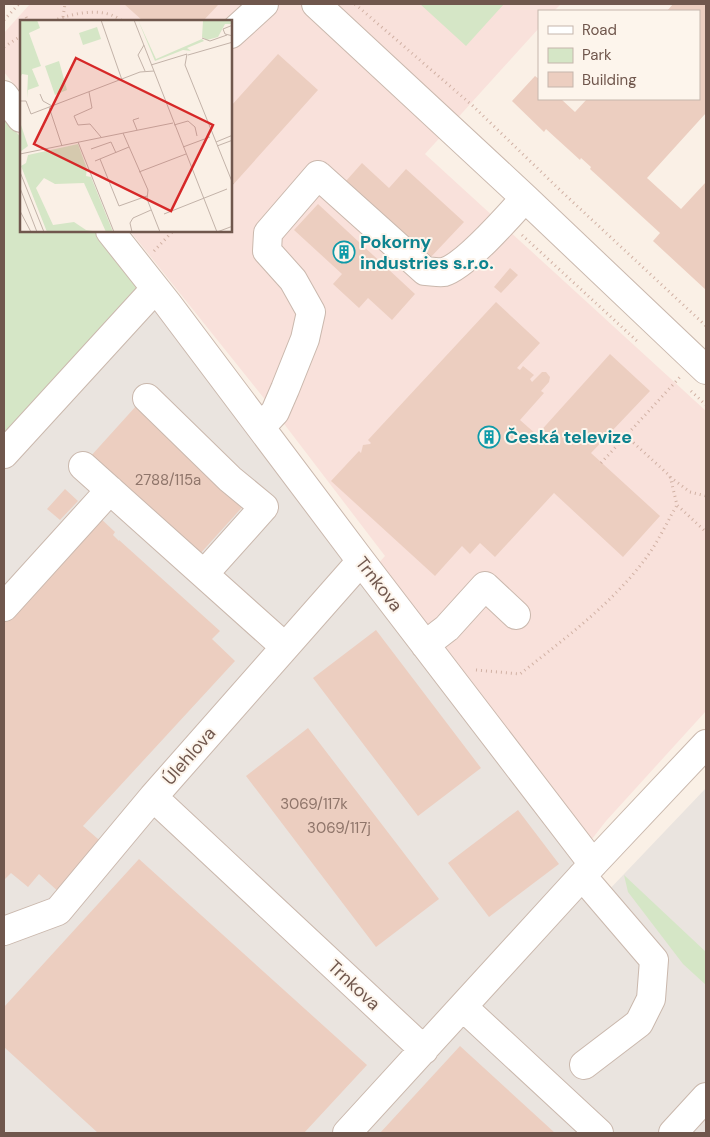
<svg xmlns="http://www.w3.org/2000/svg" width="710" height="1137" viewBox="0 0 710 1137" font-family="'DM Sans',sans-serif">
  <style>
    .commercial { fill: #f9e1db }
    .industrial { fill: #eae4df }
    .green { fill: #d5e6c6 }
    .building { fill: #eccec0 }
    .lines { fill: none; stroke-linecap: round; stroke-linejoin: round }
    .minor-casing { stroke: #cab8ad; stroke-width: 30 }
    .path { stroke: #d1b1a4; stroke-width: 3; stroke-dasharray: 1 4; stroke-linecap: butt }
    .minor { stroke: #fff; stroke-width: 28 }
    .labels { text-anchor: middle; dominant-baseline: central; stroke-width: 4; stroke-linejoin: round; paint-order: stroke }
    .number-label { font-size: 15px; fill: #8f756a }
    .culture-label { font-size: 18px; font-weight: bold; fill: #0d838f; stroke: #fdf5ec; text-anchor: start }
    .street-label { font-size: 18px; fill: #70574d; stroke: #fdf5ec }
    .inset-road { fill: none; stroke: #c3b3a9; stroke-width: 1 }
    .view { fill: #d62828; fill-opacity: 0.15; stroke: #d62828; stroke-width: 2.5 }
    .inset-edge { fill: none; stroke: #70574d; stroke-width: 2.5 }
  </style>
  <rect width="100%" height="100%" fill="#faf0e6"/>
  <path class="commercial" d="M30 4H561L554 11H539V28L425 154 706 411V711L606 821 564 875 197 765 385 556 275 412 130 231H231V21H21V93L4 72V33Z"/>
  <path class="industrial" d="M4 117 21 138V231H96L605 894 706 788V1133H4Z"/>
  <path class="green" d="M420 4H504L466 46Z
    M4 117 21 138V231H96L143 292 4 435Z
    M624 875 706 952V985L683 964 628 892Z"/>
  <path class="building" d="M124 4H219L203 21H143Z
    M673 4H706V113L647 178 681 209 706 182V290L653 241 660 233 590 169 591 167 581 158 580 160 546 129 544 132 512 101 535 76 539 79V99H561L575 112 587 99H699V11H667Z
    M278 54 318 90 231 187V106Z
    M362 163 389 188 406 169 464 222 430 258 346 181Z
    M318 204 415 294 392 320 368 298 359 308 333 284 342 274 294 230Z
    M510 268 518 275 501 293 494 287Z
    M496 302 540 343 517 368 520 370 523 366 534 375 530 379 532 382 542 372H546L550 377 549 382 541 391 544 393 520 420 537 435 610 354 650 391 591 453 660 516 623 557 554 493 495 557 480 543 470 554 462 546 435 576 331 481 359 451 361 453 363 445 370 444 371 443 368 440Z
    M137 405 246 503 199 555 90 457Z
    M65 489 78 501 60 520 47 509Z
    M98 516 115 532 113 535 119 541V540L220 631 212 639 235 661 83 826 105 845 61 894 39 874 28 887 11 873 4 880V618Z
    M376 630 481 768 418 816 313 678Z
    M308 728 439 899 376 947 246 776Z
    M518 810 559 864 489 917 448 863Z
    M139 859 367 1065 304 1133H98L4 1047V1007Z
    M460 1046 555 1133H380Z"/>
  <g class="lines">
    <g class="minor-casing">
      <path id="minor" d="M316 4 525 198 706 370
        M231 34 264 4
        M4 95 21 118
        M110 231 167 303 361 561 593 864
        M147 398 230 479 264 507 204 574
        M261 427 275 412 285 389 305 339 311 312 293 280 267 251 268 233 318 175 425 271C430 271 439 273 444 272 465 266 509 216 525 198
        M4 454 155 289
        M83 466 285 647
        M4 607 110 490
        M425 645 447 628 485 586 516 615
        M153 797 424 1050
        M582 876 654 960 651 999 639 1023 584 1065
        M4 931 58 911 153 797 361 561
        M463 1007 599 1133
        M347 1133 593 864 706 744
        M673 1133 706 1097"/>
    </g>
    <path class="path" d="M355 4 473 106 561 191 706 326
      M26 17 28 21
      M63 17 65 4
      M4 20 19 4
      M53 21C73 13 104 6 122 21
      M4 47 21 36
      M522 235 637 341
      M154 251 173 231
      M691 391 706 405
      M626 436 670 476 677 505 706 532
      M601 463 680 377
      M670 477 690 492 706 496
      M476 670 520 674C564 639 612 604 646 558 658 542 667 522 677 505"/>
    <use href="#minor" class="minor"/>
  </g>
  <defs>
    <g id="building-ring" transform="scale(1.125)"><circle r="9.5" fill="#fdf5ec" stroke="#0f9aa8" stroke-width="1.5"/><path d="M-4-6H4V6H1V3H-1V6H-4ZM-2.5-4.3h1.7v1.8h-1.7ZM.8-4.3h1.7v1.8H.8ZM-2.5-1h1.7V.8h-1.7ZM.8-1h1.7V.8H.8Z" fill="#0f9aa8"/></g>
  </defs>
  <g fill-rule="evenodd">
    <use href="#building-ring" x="344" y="252"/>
    <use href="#building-ring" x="489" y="437"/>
  </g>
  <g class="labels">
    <g class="number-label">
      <text x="168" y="480">2788/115a</text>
      <text x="314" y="804">3069/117k</text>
      <text x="339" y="828">3069/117j</text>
    </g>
    <g class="culture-label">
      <text x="360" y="242">Pokorny<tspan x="360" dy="21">industries s.r.o.</tspan></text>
      <text x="505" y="437">Česká televize</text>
    </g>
    <g class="street-label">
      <text transform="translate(379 584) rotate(52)">Trnkova</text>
      <text transform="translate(189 756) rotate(-49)">Úlehlova</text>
      <text transform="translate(354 985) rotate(43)">Trnkova</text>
    </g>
  </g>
  <g transform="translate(20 20)">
    <rect width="212" height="212" fill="#faf0e6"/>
    <path d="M0 0H17L20 8 9 13 21 46 12 49 19 66 8 70 7 78 8 55 2 54 0 58ZM118 0 136 39 182 19 184 21 167 28 171 31 163 30 135 41ZM169 0 212 1V4H205L198 17 187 20 182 17 183 1ZM77 7 81 19 63 25 59 13ZM39 41 47 70 35 75 25 46ZM0 102 8 126 0 132ZM58 124 67 149 66 156 71 157 93 212H86L64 163 35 164 24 158 16 168 33 205 54 202 66 210 79 212H27L1 146 6 143 8 135Z" fill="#d5e6c6"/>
    <path class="inset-road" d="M81 0 102 60M114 0 197 212M213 5 203 9 205 14 213 16M182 18 190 21 207 15M124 25 118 35 125 51M168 35 213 22M131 45 167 34 165 45 213 164M69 72 72 88 54 96 58 105 70 104 81 117M20 74 23 81 32 86M0 81H6L11 94 120 52 134 51M29 87 42 126M154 105 168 101 175 107 177 116M117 110 113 100 119 98M103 113 128 170 127 179 140 212M58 122 94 212M196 122 213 115M197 126 213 120M163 127 190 117M71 129 91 122 96 133M0 134 153 103M80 139 99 186 127 176M75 141 109 127M0 152 24 212M119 152 166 134M0 168 17 212M0 191 11 212M144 194 207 169M112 212 110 203 113 198 131 190M197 212 213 206"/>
    <path class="view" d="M56 38 193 105 151 191 14 124Z"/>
    <rect width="212" height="212" class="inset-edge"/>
  </g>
  <rect width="710" height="1137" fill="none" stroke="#70574d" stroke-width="10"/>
  <rect x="538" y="10" width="162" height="90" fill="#fdf5ec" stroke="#c5b6ac"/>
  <rect x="548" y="26" width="25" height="8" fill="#ffffff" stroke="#c5b6ac"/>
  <text x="582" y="35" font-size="15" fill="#70574d">Road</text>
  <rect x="548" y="48" width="25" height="15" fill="#d5e6c6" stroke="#c5b6ac"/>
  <text x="582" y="60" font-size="15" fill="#70574d">Park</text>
  <rect x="548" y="72" width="25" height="15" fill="#eccec0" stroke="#c5b6ac"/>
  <text x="582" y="85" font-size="15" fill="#70574d">Building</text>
</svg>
